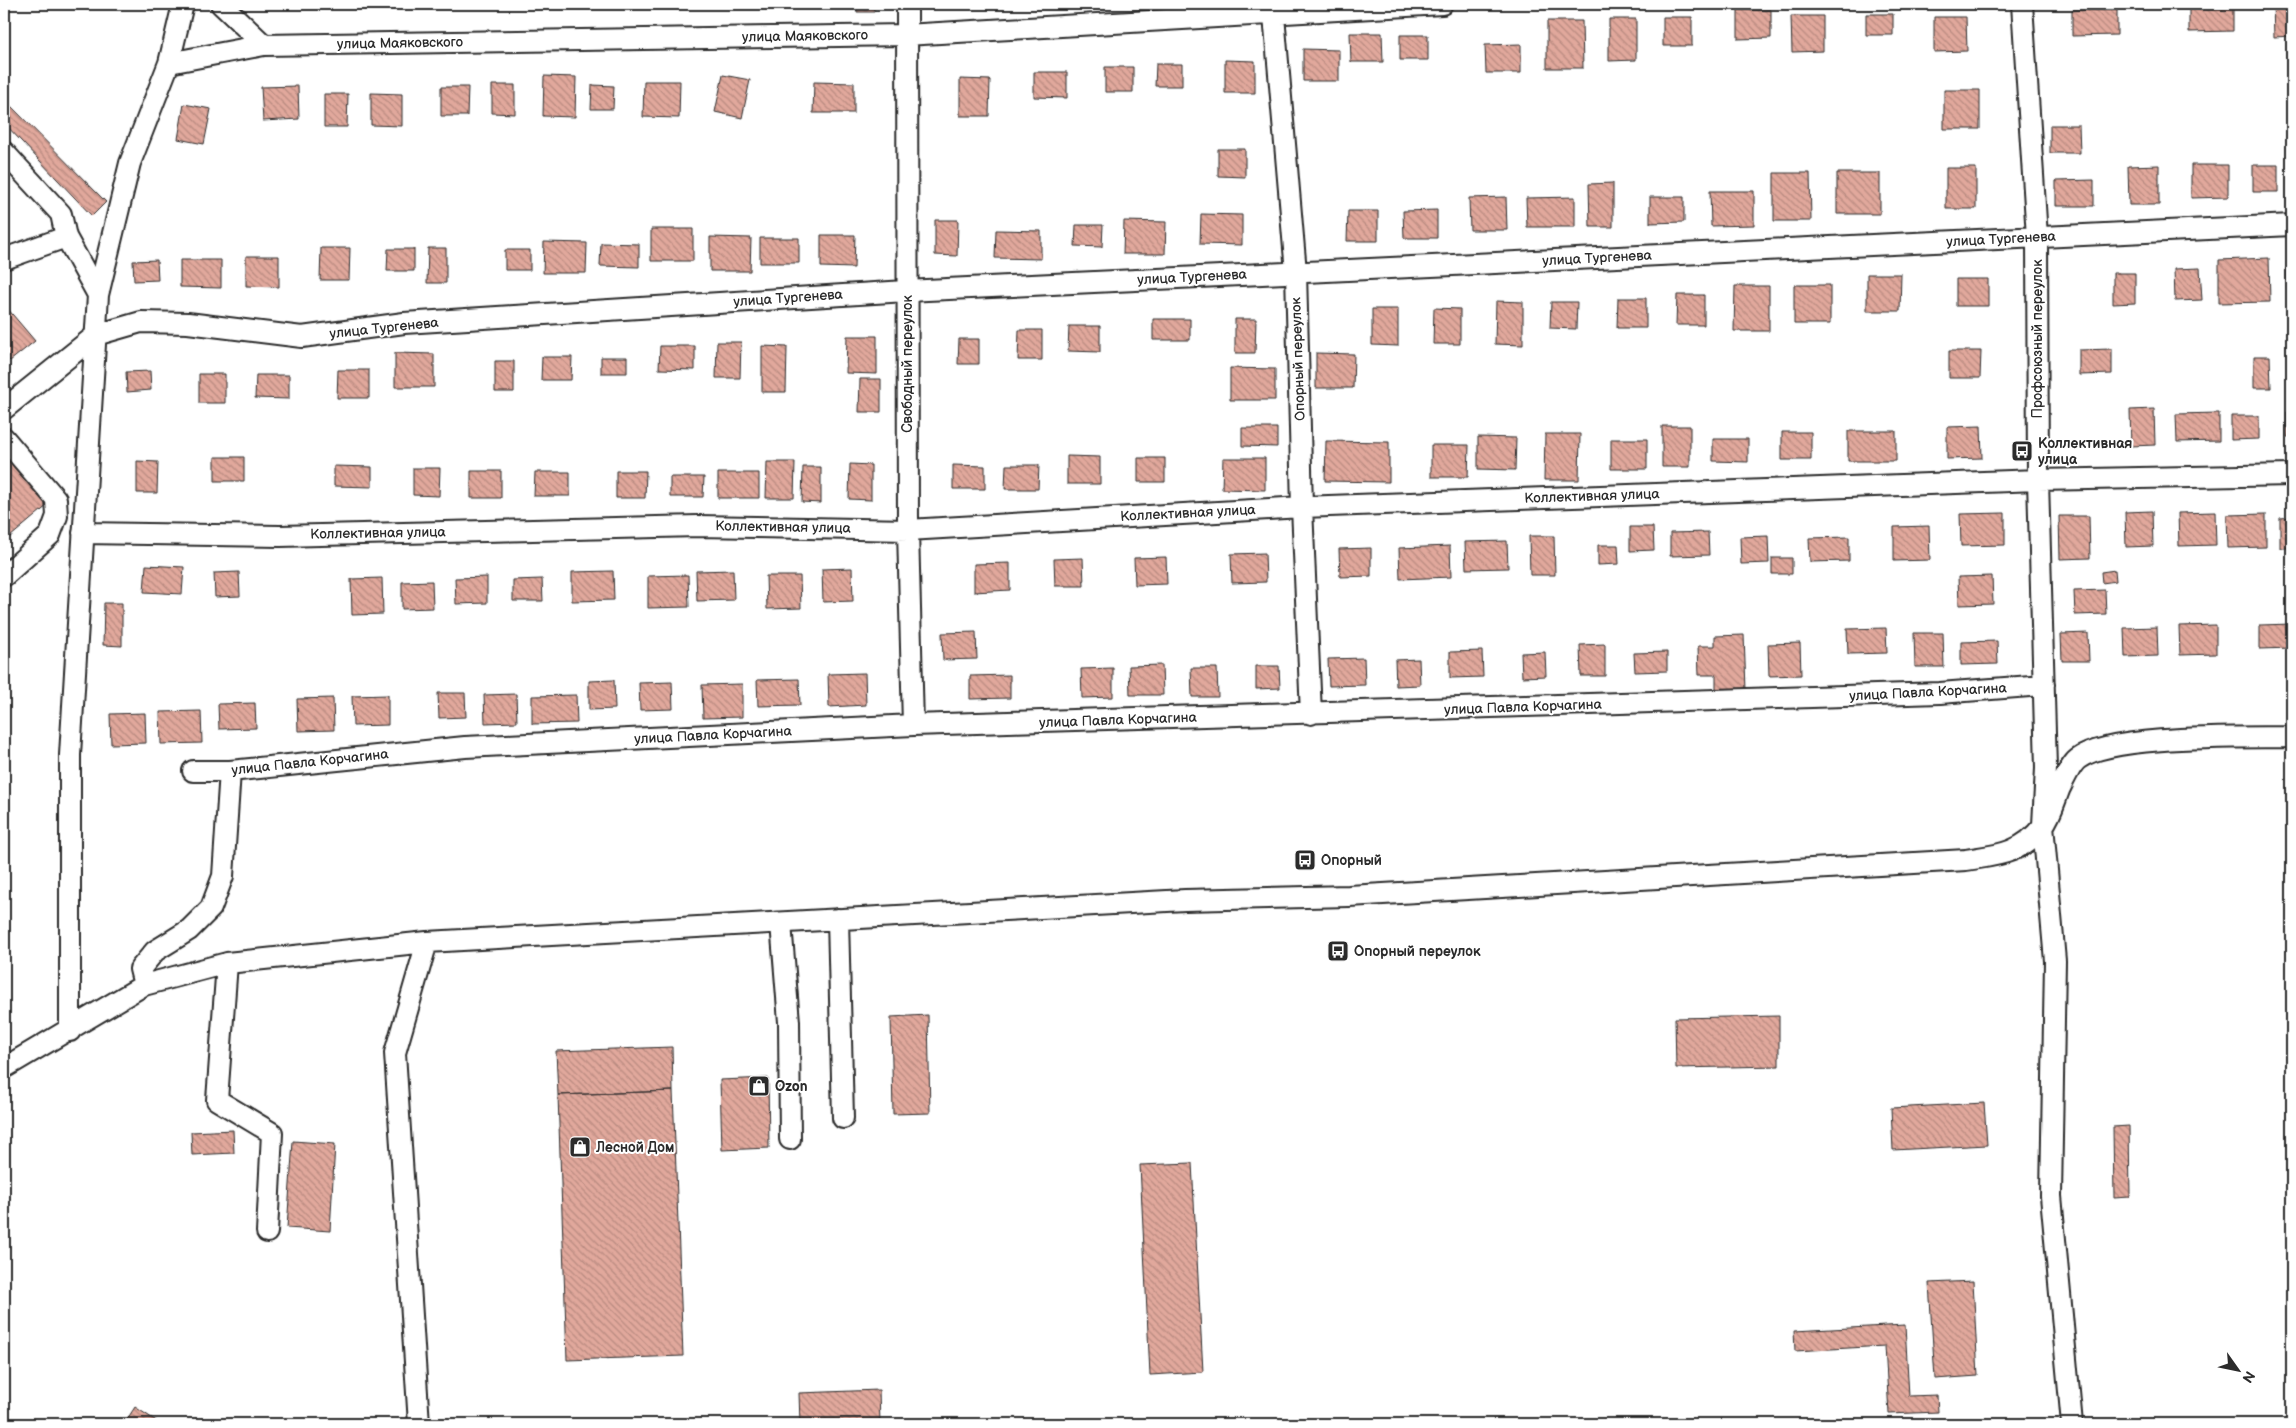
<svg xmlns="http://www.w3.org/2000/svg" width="2296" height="1428" viewBox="0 0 2296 1428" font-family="'Balsamiq Sans',sans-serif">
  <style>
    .building { fill: url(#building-back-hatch); stroke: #2b2b2b }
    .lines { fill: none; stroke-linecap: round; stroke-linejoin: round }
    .minor-casing { stroke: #2b2b2b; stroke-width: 24 }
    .minor { stroke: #fff; stroke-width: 20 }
    .labels { text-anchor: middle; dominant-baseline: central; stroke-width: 4; stroke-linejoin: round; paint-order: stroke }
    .street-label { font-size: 14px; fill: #2b2b2b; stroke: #fff }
    .poi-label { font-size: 14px; font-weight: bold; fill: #2b2b2b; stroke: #fff; text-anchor: start }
  </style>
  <defs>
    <pattern id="building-back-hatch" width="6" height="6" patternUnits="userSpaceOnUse" patternTransform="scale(1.25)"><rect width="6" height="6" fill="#e1a89c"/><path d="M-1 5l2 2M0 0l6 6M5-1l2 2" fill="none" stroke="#b7897f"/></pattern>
  </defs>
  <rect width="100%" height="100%" fill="#fff"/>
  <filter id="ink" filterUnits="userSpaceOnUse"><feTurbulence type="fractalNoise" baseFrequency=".02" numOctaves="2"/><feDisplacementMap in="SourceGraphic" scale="10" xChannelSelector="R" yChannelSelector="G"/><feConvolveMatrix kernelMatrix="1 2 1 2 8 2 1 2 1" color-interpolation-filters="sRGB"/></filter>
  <g filter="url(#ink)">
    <path class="building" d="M313 4H338V6L313 7Z
      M372 4H403V7H372Z
      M431 4H460V6L431 7Z
      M857 4H874V12H857Z
      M2189 4H2233V31L2189 32Z
      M2273 4H2292V36L2274 37Z
      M1738 10H1771V38L1738 39Z
      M2072 10H2117V35L2072 36Z
      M1866 14H1893V35H1866Z
      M1791 16H1823V51L1792 52Z
      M1663 17H1692V46H1663Z
      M1934 17H1966L1967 51 1934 52Z
      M1609 19H1636V60L1609 61Z
      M1547 21H1582L1583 68H1547Z
      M1350 33H1382L1383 62H1351Z
      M1400 35H1428V60H1400Z
      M1521 44V73H1486L1485 45Z
      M1303 49 1339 50V81H1303Z
      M1225 60 1255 61V93H1225Z
      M1156 64H1182V86H1155Z
      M1105 67H1133V92H1105Z
      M1034 72H1067V98L1034 97Z
      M723 75 750 80 742 118 715 112Z
      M544 76 576 77 575 117 543 116Z
      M960 79 990 80 989 116H960Z
      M644 81H680L679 118 643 117Z
      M814 82 854 83V113H813Z
      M492 85H515V114L492 113Z
      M592 85 614 86 613 109H591Z
      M298 86 299 119 263 121 261 87Z
      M441 87H468L467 116H441Z
      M1944 90H1980V129H1944Z
      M371 93 402 94V126L371 125Z
      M324 94H348L347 127H324Z
      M4 99 106 202 92 216 4 123Z
      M184 104 211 109 204 144 178 139Z
      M2050 125H2079L2080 153H2050Z
      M1218 149H1245V177L1218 176Z
      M2159 165V205H2129L2128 166Z
      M2191 165H2228V197L2191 198Z
      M2253 165H2278V192H2253Z
      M1946 168H1976V209H1946Z
      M1774 173H1810L1811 221H1774Z
      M1837 173H1880V214H1837Z
      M2094 180V206H2056V181Z
      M1613 183V227H1590L1589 184Z
      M1710 191H1754V225L1711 226Z
      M1506 197 1507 230H1470L1469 198Z
      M1575 197V227H1527L1526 198Z
      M1650 197H1684V222L1650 223Z
      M1437 210V238H1404L1403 211Z
      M1348 211H1378V241H1347Z
      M1201 214 1242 215V245L1200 244Z
      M935 220H958L957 256 935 255Z
      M1124 221 1166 222 1165 254H1123Z
      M1076 225H1103L1102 247 1075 246Z
      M651 229H693V261H651Z
      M996 230 1041 231V259L995 258Z
      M821 235H855L854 268 821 267Z
      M710 237 751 238 750 271H710Z
      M760 238H799V263H760Z
      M544 242 587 243 586 273H543Z
      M601 243 639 244V267L600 266Z
      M321 248H350L349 280H320Z
      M428 248H446V283H427Z
      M388 249H414V271H387Z
      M505 250H530V270H505Z
      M246 256H279V287L246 286Z
      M2269 258 2270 302 2219 303V260Z
      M157 260 158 280 134 281 133 261Z
      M180 260H221V288L180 287Z
      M2292 261V289H2287V262Z
      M2200 268 2202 300 2175 301 2174 269Z
      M2113 273H2135V303L2113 304Z
      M1867 274H1901L1900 311H1867Z
      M1956 279H1988V306H1956Z
      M1794 285H1830V324H1794Z
      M1735 286H1769V331H1734Z
      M1677 295H1704V325H1676Z
      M1618 298H1646V328H1617Z
      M1496 301 1523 302V345L1495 344Z
      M1551 302H1577L1576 329 1550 328Z
      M7 308 35 341 10 361 8 359 4 362V311Z
      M1434 308 1460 309V344H1433Z
      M1372 309H1398V346L1372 345Z
      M1153 319H1190V340H1153Z
      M1235 319H1256L1255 353H1235Z
      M1069 326H1100V352L1068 351Z
      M1019 330H1042V360H1018Z
      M847 336H877V374L846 373Z
      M959 339H979V364H958Z
      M717 342H741L740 378H716Z
      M660 346H695V370L659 369Z
      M762 346 787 347 786 392H762Z
      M2112 349V374L2079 375V350Z
      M1949 351H1981L1980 378H1949Z
      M395 353 434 354V387H395Z
      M1316 353 1354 354 1353 388H1316Z
      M2254 356H2270L2271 388H2254Z
      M542 357H572L571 380H541Z
      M601 357H627V373H601Z
      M495 361H514V392H495Z
      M1230 368 1275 369V400H1230Z
      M338 370H369V398H337Z
      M150 371 151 390 127 392 126 372Z
      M199 374H225V403H199Z
      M256 375H289V399L255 398Z
      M860 379H881V412H859Z
      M2154 409 2155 445 2131 446 2130 410Z
      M2287 412H2292V437H2287Z
      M2219 413V441L2177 442 2176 414Z
      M2231 416H2259V439L2231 440Z
      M1662 426H1690V467H1662Z
      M1981 426 1982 458 1947 459V427Z
      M1242 428H1277V447L1242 446Z
      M1848 431H1896V461H1848Z
      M1782 432H1811V460H1782Z
      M1545 434H1580L1579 480H1544Z
      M1478 437 1516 438 1515 470 1478 469Z
      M1611 439H1647V469H1611Z
      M1713 439H1748V462L1713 461Z
      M1326 441 1389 442V482L1325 481Z
      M1431 445H1469L1468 477H1431Z
      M4 453 48 505 4 542Z
      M1067 456 1100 457V484H1067Z
      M215 457H244V481H215Z
      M1138 458H1165V482H1138Z
      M1223 458H1265V490L1222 489Z
      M137 461 158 462 157 493H137Z
      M767 462H795L794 498H766Z
      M850 464 871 465V500L849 499Z
      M953 465 985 466V489H953Z
      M1006 465H1039L1038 489H1005Z
      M334 466 372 467V487L334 486Z
      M803 467H821V503L802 502Z
      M413 468H440L439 496 413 495Z
      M471 471H501V498H471Z
      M616 471H646L645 498H616Z
      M535 472H570V496H534Z
      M718 473H759V498H718Z
      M670 477H704L703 497H670Z
      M2152 511 2153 546 2126 547 2125 512Z
      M2215 512 2216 545 2179 546 2178 513Z
      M2005 513V545L1961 546 1960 514Z
      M2266 514V547L2228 548 2227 515Z
      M2059 516H2089L2090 558 2060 559Z
      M2292 517V548H2280V518Z
      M1929 526 1930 560 1894 561V527Z
      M1630 527H1653L1654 550 1630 551Z
      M1708 532 1709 555 1670 556V533Z
      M1529 536H1554L1555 575H1530Z
      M1768 536 1769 563 1741 564 1740 537Z
      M1849 537V561L1810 562 1809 538Z
      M1507 541 1508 568 1466 569 1465 542Z
      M1598 545H1618L1619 564 1598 565Z
      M1450 546 1451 577 1400 579 1399 548Z
      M1371 548V576L1340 577 1339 549Z
      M1265 553 1266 582 1232 583 1231 554Z
      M1166 557 1167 584 1135 585 1134 558Z
      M1083 558 1084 586H1055L1054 559Z
      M1772 558H1792V574H1772Z
      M1010 563V590L974 592V564Z
      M146 565 184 567 182 594 144 592Z
      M852 568 853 601 823 602 822 569Z
      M733 570 734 600 697 601 696 571Z
      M2115 570 2116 581 2102 583 2101 572Z
      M613 571 614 600 572 601V572Z
      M239 572 240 596 215 597 214 573Z
      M688 575 689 607 648 608V576Z
      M766 576H800L801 608 767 609Z
      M1992 576 1993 604 1959 605 1958 577Z
      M487 577V603L456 604 455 578Z
      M382 578 383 614 352 615 351 579Z
      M542 579 543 601H513V580Z
      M432 581 433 608 402 609V582Z
      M2105 590 2106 614 2075 615 2074 591Z
      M104 603H122V646L103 645Z
      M2292 624V648L2260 649V625Z
      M2216 625V654L2180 655 2179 626Z
      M2157 627 2158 656 2125 657 2124 628Z
      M1886 628 1887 653 1848 654 1847 629Z
      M976 632 977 659 943 660 942 633Z
      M1914 633H1943L1944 667H1915Z
      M2088 633 2089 661H2062L2061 634Z
      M1744 635 1746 690 1716 691V675H1699L1698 646H1715V636Z
      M1997 641 1998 664 1961 665V642Z
      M1800 643 1801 675 1769 676 1768 644Z
      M1605 644V676H1581L1580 645Z
      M1482 651 1483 677 1450 678V652Z
      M1545 652 1546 676 1522 677 1521 653Z
      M1667 652V671L1635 672 1634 653Z
      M1364 658 1365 685 1329 686 1328 659Z
      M1419 659 1420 685 1396 686 1395 660Z
      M1162 665 1163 695H1130L1129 666Z
      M1256 666H1279L1280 688 1256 689Z
      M1113 668V697L1082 698 1081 669Z
      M1191 668H1217L1218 697H1192Z
      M865 673 866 705 829 707 828 674Z
      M1010 675V698L970 699V676Z
      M799 679 800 705 758 706 757 680Z
      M614 680 615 709 589 710V681Z
      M672 682 673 709 640 710 639 683Z
      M742 684V717L703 718 702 685Z
      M438 693H465L466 717 439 718Z
      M516 694 517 722 485 723 484 695Z
      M388 695V725L353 726 352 696Z
      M576 695 577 723 532 724V696Z
      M333 698 334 730 298 731 297 699Z
      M255 703 256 728 219 729 218 704Z
      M201 711 202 743 161 744 160 712Z
      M145 713 146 743 111 744 110 714Z
      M928 1015 930 1113 893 1114 891 1017Z
      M1779 1016V1066L1676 1068 1675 1018Z
      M672 1047 673 1091 558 1095 556 1051Z
      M768 1078 769 1148 722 1150 720 1080Z
      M673 1091 683 1356 567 1360 558 1095Z
      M1984 1103 1987 1145 1893 1150 1891 1108Z
      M2129 1126 2130 1197 2114 1198 2113 1127Z
      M233 1130 234 1153 192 1155 191 1132Z
      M293 1141 335 1144 330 1231 287 1228Z
      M1192 1163 1203 1372 1150 1375 1140 1165Z
      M1973 1281 1978 1376 1935 1379 1929 1283Z
      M1905 1325 1909 1396 1937 1395 1938 1412 1889 1414 1885 1346 1795 1351 1794 1331Z
      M879 1390 880 1424H800L799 1393Z
      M135 1407 161 1424H124Z"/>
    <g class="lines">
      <g class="minor-casing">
        <path id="minor" d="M221 4 264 45
          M907 4 908 530 913 725
          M1273 4 1296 272 1302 507 1311 714
          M2022 4 2037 237 2038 480 2046 768 2043 825 2055 961 2051 1196 2072 1424
          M169 63 264 45 905 35 1442 4
          M4 152 61 214 66 237
          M4 259 66 237 98 295
          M4 409 96 335 141 322 188 323 302 337 404 323 906 291 2292 225
          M4 438 56 499 57 516 50 535 4 576
          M83 533 280 536 698 526 908 530 1302 507 2038 480 2292 475
          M193 771H230L465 747 913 725 1940 693 2044 685
          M838 919 843 1118
          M781 923 789 1022 790 1139
          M227 963 217 1100 272 1133 267 1232
          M144 985 140 969 155 951 189 930 211 908 223 876 230 771
          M70 1031V755L98 295 130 163 169 63 183 4
          M4 1068 144 985 227 963 427 942 1185 900 1349 896 1966 860C1998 855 2021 854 2043 826 2051 816 2055 800 2060 788 2064 780 2071 764 2078 759 2111 734 2246 738 2292 737
          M419 1424 395 1053 427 942"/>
      </g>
      <use href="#minor" class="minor"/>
    </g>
  </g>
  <defs>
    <g id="bus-square" transform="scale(1.125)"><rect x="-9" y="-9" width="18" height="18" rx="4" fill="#2b2b2b" stroke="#fff"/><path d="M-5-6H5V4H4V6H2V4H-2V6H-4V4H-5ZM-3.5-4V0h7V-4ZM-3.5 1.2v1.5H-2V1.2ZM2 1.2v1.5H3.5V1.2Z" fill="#fff"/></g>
    <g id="shop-square" transform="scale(1.125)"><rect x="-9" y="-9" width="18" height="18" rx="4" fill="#2b2b2b" stroke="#fff"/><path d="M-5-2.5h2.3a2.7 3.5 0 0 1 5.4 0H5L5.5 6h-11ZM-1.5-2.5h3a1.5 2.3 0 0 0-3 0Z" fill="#fff"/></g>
  </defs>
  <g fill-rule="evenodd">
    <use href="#bus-square" x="2022" y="451"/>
    <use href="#bus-square" x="1305" y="860"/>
    <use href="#bus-square" x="1338" y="951"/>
    <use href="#shop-square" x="759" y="1086"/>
    <use href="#shop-square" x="580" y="1147"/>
  </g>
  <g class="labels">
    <g class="street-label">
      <text transform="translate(805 36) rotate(-1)">улица Маяковского</text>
      <text transform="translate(400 43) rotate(-1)">улица Маяковского</text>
      <text transform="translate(2001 239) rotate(-3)">улица Тургенева</text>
      <text transform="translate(1597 258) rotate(-3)">улица Тургенева</text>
      <text transform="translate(1192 277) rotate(-3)">улица Тургенева</text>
      <text transform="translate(788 298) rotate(-4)">улица Тургенева</text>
      <text transform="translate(384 328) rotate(-6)">улица Тургенева</text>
      <text transform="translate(2037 339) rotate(-90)">Профсоюзный переулок</text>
      <text transform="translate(1298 359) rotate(-92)">Опорный переулок</text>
      <text transform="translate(907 364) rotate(-90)">Свободный переулок</text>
      <text transform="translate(1592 496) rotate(-2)">Коллективная улица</text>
      <text transform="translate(1188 513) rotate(-3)">Коллективная улица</text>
      <text transform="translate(783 527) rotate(1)">Коллективная улица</text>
      <text transform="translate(378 533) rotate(-1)">Коллективная улица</text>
      <text transform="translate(1928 692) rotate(-3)">улица Павла Корчагина</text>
      <text transform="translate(1523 707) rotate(-2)">улица Павла Корчагина</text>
      <text transform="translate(1118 720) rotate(-2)">улица Павла Корчагина</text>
      <text transform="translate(713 735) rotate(-3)">улица Павла Корчагина</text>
      <text transform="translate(310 762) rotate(-6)">улица Павла Корчагина</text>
    </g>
    <g class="poi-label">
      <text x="2038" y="443">Коллективная<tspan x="2038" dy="16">улица</tspan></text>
      <text x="1321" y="860">Опорный</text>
      <text x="1354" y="951">Опорный переулок</text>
      <text x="775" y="1086">Ozon</text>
      <text x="596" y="1147">Лесной Дом</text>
    </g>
  </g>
  <rect width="2296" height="1428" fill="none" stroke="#fff" stroke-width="20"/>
  <rect x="10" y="10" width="2276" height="1408" fill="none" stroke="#2b2b2b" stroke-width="2" filter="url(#ink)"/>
  <g transform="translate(2238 1370) rotate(123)" stroke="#ffffff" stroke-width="4" paint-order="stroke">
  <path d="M0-4L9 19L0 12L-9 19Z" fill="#2b2b2b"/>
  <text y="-8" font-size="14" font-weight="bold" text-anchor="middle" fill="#2b2b2b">N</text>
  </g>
</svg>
